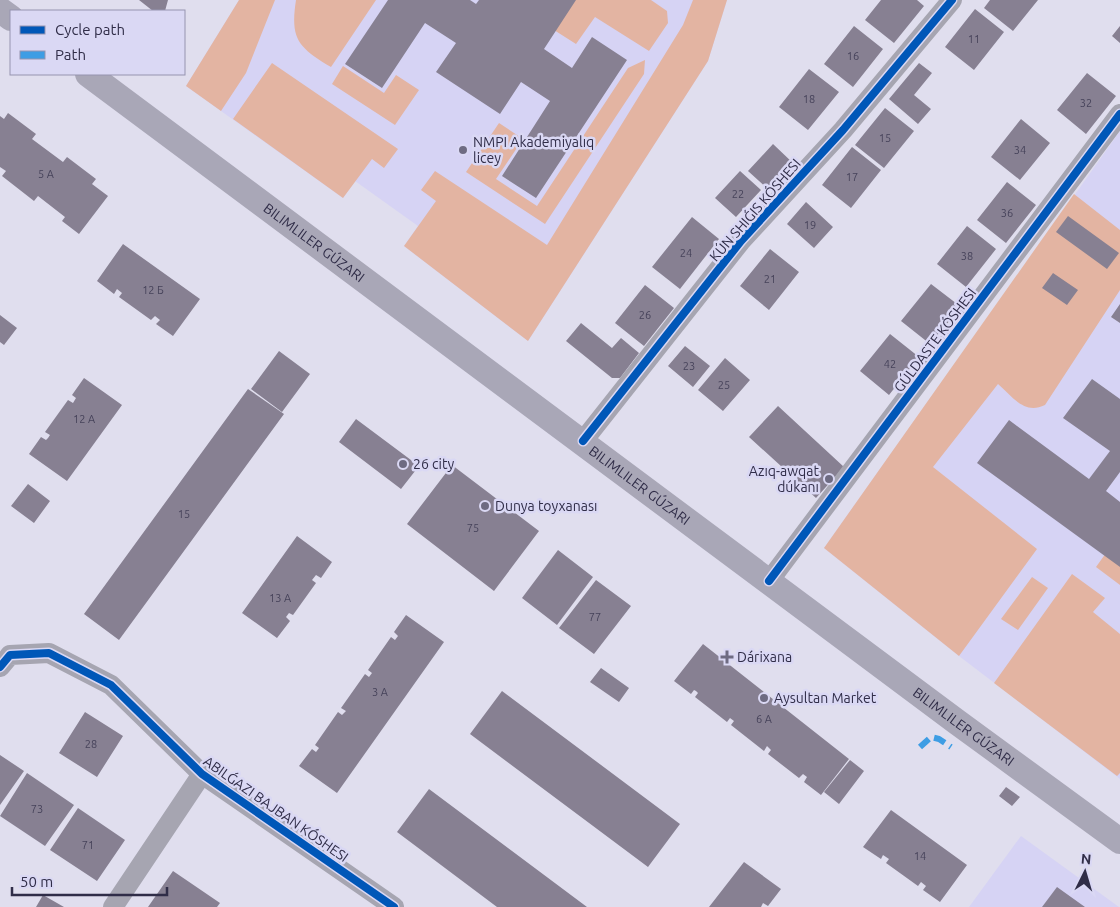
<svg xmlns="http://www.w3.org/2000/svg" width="1120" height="907" viewBox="0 0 1120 907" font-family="Ubuntu,sans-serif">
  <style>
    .built { fill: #d6d3f4 }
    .grass { fill: #e3b4a2 }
    .building { fill: #878092 }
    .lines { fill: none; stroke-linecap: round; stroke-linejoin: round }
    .minor { stroke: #a6a5b1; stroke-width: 20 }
    .major { stroke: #a9a7b7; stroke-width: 26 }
    .quiet { stroke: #3e9de4; stroke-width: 6; stroke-dasharray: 12 6; stroke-linecap: butt }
    .cycleway-casing { stroke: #dad8f4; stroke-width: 11 }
    .cycleway { stroke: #0057b8; stroke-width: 8 }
    .poi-dot { fill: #6e6b82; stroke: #dad8f4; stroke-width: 2 }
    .labels { text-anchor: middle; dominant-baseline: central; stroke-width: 5; stroke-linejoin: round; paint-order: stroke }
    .number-label { font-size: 11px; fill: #46425a }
    .poi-label { font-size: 14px; fill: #302d48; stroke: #dad8f4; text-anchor: start }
    .street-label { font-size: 14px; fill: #302d48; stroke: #dad8f4 }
  </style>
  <rect width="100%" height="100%" fill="#e0deee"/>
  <path class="built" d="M239 0H727L708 61 528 341 404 246 418 226 355 181 343 198 186 86Z
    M1120 131V779L959 656 824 548Z
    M1021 836 1119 907H969Z"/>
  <path class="grass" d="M239 0H275L246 73 221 111 186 86Z
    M296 0H376L331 67C298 47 290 39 296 0Z
    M574 0H651L667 11 668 23 649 51 595 17 576 44 554 30Z
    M693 0H727L708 61 528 341 404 246 436 201 421 190 435 171 547 245 683 25Z
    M645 60 644 74 545 224 466 172 499 123 523 139 496 179 537 206 628 68Z
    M272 63 398 149 384 168 372 159 343 198 233 119Z
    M343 66 384 93 396 75 419 90 395 125 332 84Z
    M1074 194 1120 230V290L1045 405C1024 415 1013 397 998 384L933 467 1037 549 959 656 824 548Z
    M1106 553 1120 563V585L1096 567Z
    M1072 574 1105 598 1093 612 1120 634V773L1117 776 994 683Z
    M1032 577 1048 588 1018 630 1001 619Z"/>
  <path class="building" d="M139 0H168L165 11H153Z
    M388 0H470L476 4 479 0H576L544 49 572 68 592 37 627 60 536 198 502 176 550 101 521 82 500 114 436 72 456 43 425 23 382 88 345 64Z
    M881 0H917L924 6 894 43 865 20Z
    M990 0H1038L1013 31 984 8Z
    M975 9 1004 32 974 70 945 47Z
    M854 26 883 49 853 87 824 64Z
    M1120 26V43L1112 36Z
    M919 63 932 73 914 95 931 109 918 124 889 99Z
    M809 69 839 92 808 130 779 107Z
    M1087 73 1116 96 1086 134 1057 110Z
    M885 108 914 131 884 168 855 145Z
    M8 113 36 134 32 139 63 162 67 157 96 179 92 184 108 196 79 234 62 221 65 217 38 196 34 201 2 176 6 171 0 167V116L4 119Z
    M1021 119 1050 143 1020 180 991 157Z
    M773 144 794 164 769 190 748 171Z
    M852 147 881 170 851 208 822 185Z
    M740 171 761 190 736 217 715 198Z
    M1007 182 1036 205 1006 243 977 220Z
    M806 202 833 227 814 248 787 224Z
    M1068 216 1119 253 1107 269 1056 232Z
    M692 217 719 239 680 289 652 267Z
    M967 226 996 249 966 287 937 264Z
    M123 244 200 299 173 336 156 324 160 320 155 316 151 320 119 297 122 293 117 289 114 294 97 281Z
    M770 249 799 272 769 310 740 286Z
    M1053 273 1078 290 1067 305 1042 288Z
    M931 284 961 307 930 344 901 321Z
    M645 285 674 308 644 346 615 323Z
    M1120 304V323L1111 317Z
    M0 315 17 328 4 345 0 342Z
    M581 323 612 348 621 338 639 353 620 378H612L566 341Z
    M890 334 919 357 889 395 860 371Z
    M685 346 710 366 693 387 668 366Z
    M279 351 310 374 282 412 251 389Z
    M725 358 750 380 723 411 698 390Z
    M84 378 122 405 67 481 29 454 41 437 46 440 48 438 50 435 45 432 68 400 73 403 76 398 72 395Z
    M1092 379 1120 399V472L1106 491 1120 502V567L977 463 1009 420 1089 479 1110 451 1063 418Z
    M248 389 284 414 119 640 84 614Z
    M778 406 844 467 816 498 749 437Z
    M356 419 419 466 401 489 339 442Z
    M452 465 539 531 494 591 407 524Z
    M28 484 50 501 34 523 11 506Z
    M297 536 332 562 321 578 316 575 312 580 316 583 293 615 289 613 286 617 290 621 277 638 242 613Z
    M558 550 593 577 557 625 522 598Z
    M596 580 631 606 594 654 559 628Z
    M406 615 444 642 337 793 299 766 312 749 316 752 319 748 315 745 338 712 342 715 346 711 341 708 365 674 369 677 372 673 368 670 391 637 395 640 398 636 394 632Z
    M703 644 849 759 821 795 804 782 807 777 803 774 799 778 768 754 771 750 767 746 764 751 731 725 734 721 730 718 727 722 695 697 698 693 696 691 694 690 691 694 674 681Z
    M601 668 629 688 619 702 590 682Z
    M502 691 680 824 648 867 470 734Z
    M85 712 123 736 97 777 59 753Z
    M0 755 24 771 0 805Z
    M850 760 864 771 839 804 824 792Z
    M27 773 74 805 45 846 0 816Z
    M1006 787 1020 797 1012 806 999 796Z
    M429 789 587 907H497L397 832Z
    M78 808 125 840 97 881 50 850Z
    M891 810 967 865 940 902 923 890 926 886 921 882 918 886 886 863 889 859 883 855 881 859 863 847Z
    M744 862 781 889 768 906 763 903 761 907H709Z
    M173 871 220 903 217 907H148Z
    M1057 887 1085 907H1042Z
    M43 895 64 907H36Z"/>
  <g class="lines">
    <path class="minor" d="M583 441 741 241 843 130 952 0
      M769 581 1120 114
      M0 667 10 655 49 653 111 685 202 774 394 907
      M113 907 202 774"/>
    <g class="major">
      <path d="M0 10 11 18"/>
      <path id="s1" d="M88 74 957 722 1120 841"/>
    </g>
    <path class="quiet" d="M920 747 931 737 939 739 951 747"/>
    <g class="cycleway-casing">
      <path id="cycleway" d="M583 441 741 241 843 130 952 0
        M769 581 1120 114
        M0 667 10 655 49 653 111 685 202 774 394 907"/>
    </g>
    <use href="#cycleway" class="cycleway"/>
  </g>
  <g class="poi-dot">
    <circle cx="463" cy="150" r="5"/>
    <circle cx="403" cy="464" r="5"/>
    <circle cx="829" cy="479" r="5"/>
    <circle cx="485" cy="506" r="5"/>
    <path d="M724.5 649.5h5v5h5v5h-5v5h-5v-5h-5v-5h5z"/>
    <circle cx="764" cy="698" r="5"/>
  </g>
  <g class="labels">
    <g class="number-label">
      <text x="974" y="39">11</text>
      <text x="853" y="56">16</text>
      <text x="809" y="99">18</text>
      <text x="1086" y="103">32</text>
      <text x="885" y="138">15</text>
      <text x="1020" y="150">34</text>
      <text x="46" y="174">5 А</text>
      <text x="852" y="177">17</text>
      <text x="738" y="194">22</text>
      <text x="1007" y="213">36</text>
      <text x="810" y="225">19</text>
      <text x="686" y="253">24</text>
      <text x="967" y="256">38</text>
      <text x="770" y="279">21</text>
      <text x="153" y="290">12 Б</text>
      <text x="645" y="315">26</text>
      <text x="890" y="364">42</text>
      <text x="689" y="366">23</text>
      <text x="724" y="385">25</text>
      <text x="84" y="419">12 А</text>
      <text x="184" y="514">15</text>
      <text x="473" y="528">75</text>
      <text x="280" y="598">13 А</text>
      <text x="595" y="617">77</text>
      <text x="380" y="692">3 А</text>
      <text x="764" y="719">6 А</text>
      <text x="91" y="744">28</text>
      <text x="37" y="809">73</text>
      <text x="88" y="845">71</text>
      <text x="920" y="856">14</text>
    </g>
    <g class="poi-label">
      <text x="473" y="142">NMPI Akademiyalıq<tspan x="473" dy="16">licey</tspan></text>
      <text x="413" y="464">26 city</text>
      <text x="819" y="471" text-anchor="end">Azıq-awqat<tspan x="819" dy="16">dúkanı</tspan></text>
      <text x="495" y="506">Dunya toyxanası</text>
      <text x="737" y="657">Dárixana</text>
      <text x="774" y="698">Aysultan Market</text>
    </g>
    <g class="street-label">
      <text transform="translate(755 210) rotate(-49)">KÚN SHIǴIS KÓSHESI</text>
      <text stroke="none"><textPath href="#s1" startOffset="282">BILIMLILER GÚZARI</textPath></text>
      <text transform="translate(935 340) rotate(-53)">GÚLDASTE KÓSHESI</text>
      <text stroke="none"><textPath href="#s1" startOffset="688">BILIMLILER GÚZARI</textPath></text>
      <text stroke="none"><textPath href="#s1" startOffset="1092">BILIMLILER GÚZARI</textPath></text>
      <text transform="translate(276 809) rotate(35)">ABILǴAZI BAJBAN KÓSHESI</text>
    </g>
  </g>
  <rect x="10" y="10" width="175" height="65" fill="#dad8f4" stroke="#9694af"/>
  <rect x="20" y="26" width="25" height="8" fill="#0057b8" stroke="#9694af"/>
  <text x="55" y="35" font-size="15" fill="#302d48">Cycle path</text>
  <rect x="20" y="51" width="25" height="8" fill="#3e9de4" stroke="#9694af"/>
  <text x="55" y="60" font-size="15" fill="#302d48">Path</text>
  <g transform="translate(1085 872) rotate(5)" stroke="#dad8f4" stroke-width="4" paint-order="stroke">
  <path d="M0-4L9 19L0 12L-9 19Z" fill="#302d48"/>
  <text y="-8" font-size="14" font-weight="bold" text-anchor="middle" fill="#302d48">N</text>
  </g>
  <path d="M12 887v8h155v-8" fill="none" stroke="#302d48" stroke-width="2.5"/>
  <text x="20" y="887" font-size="15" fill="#302d48" stroke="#dad8f4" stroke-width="4" paint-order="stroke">50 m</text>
</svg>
